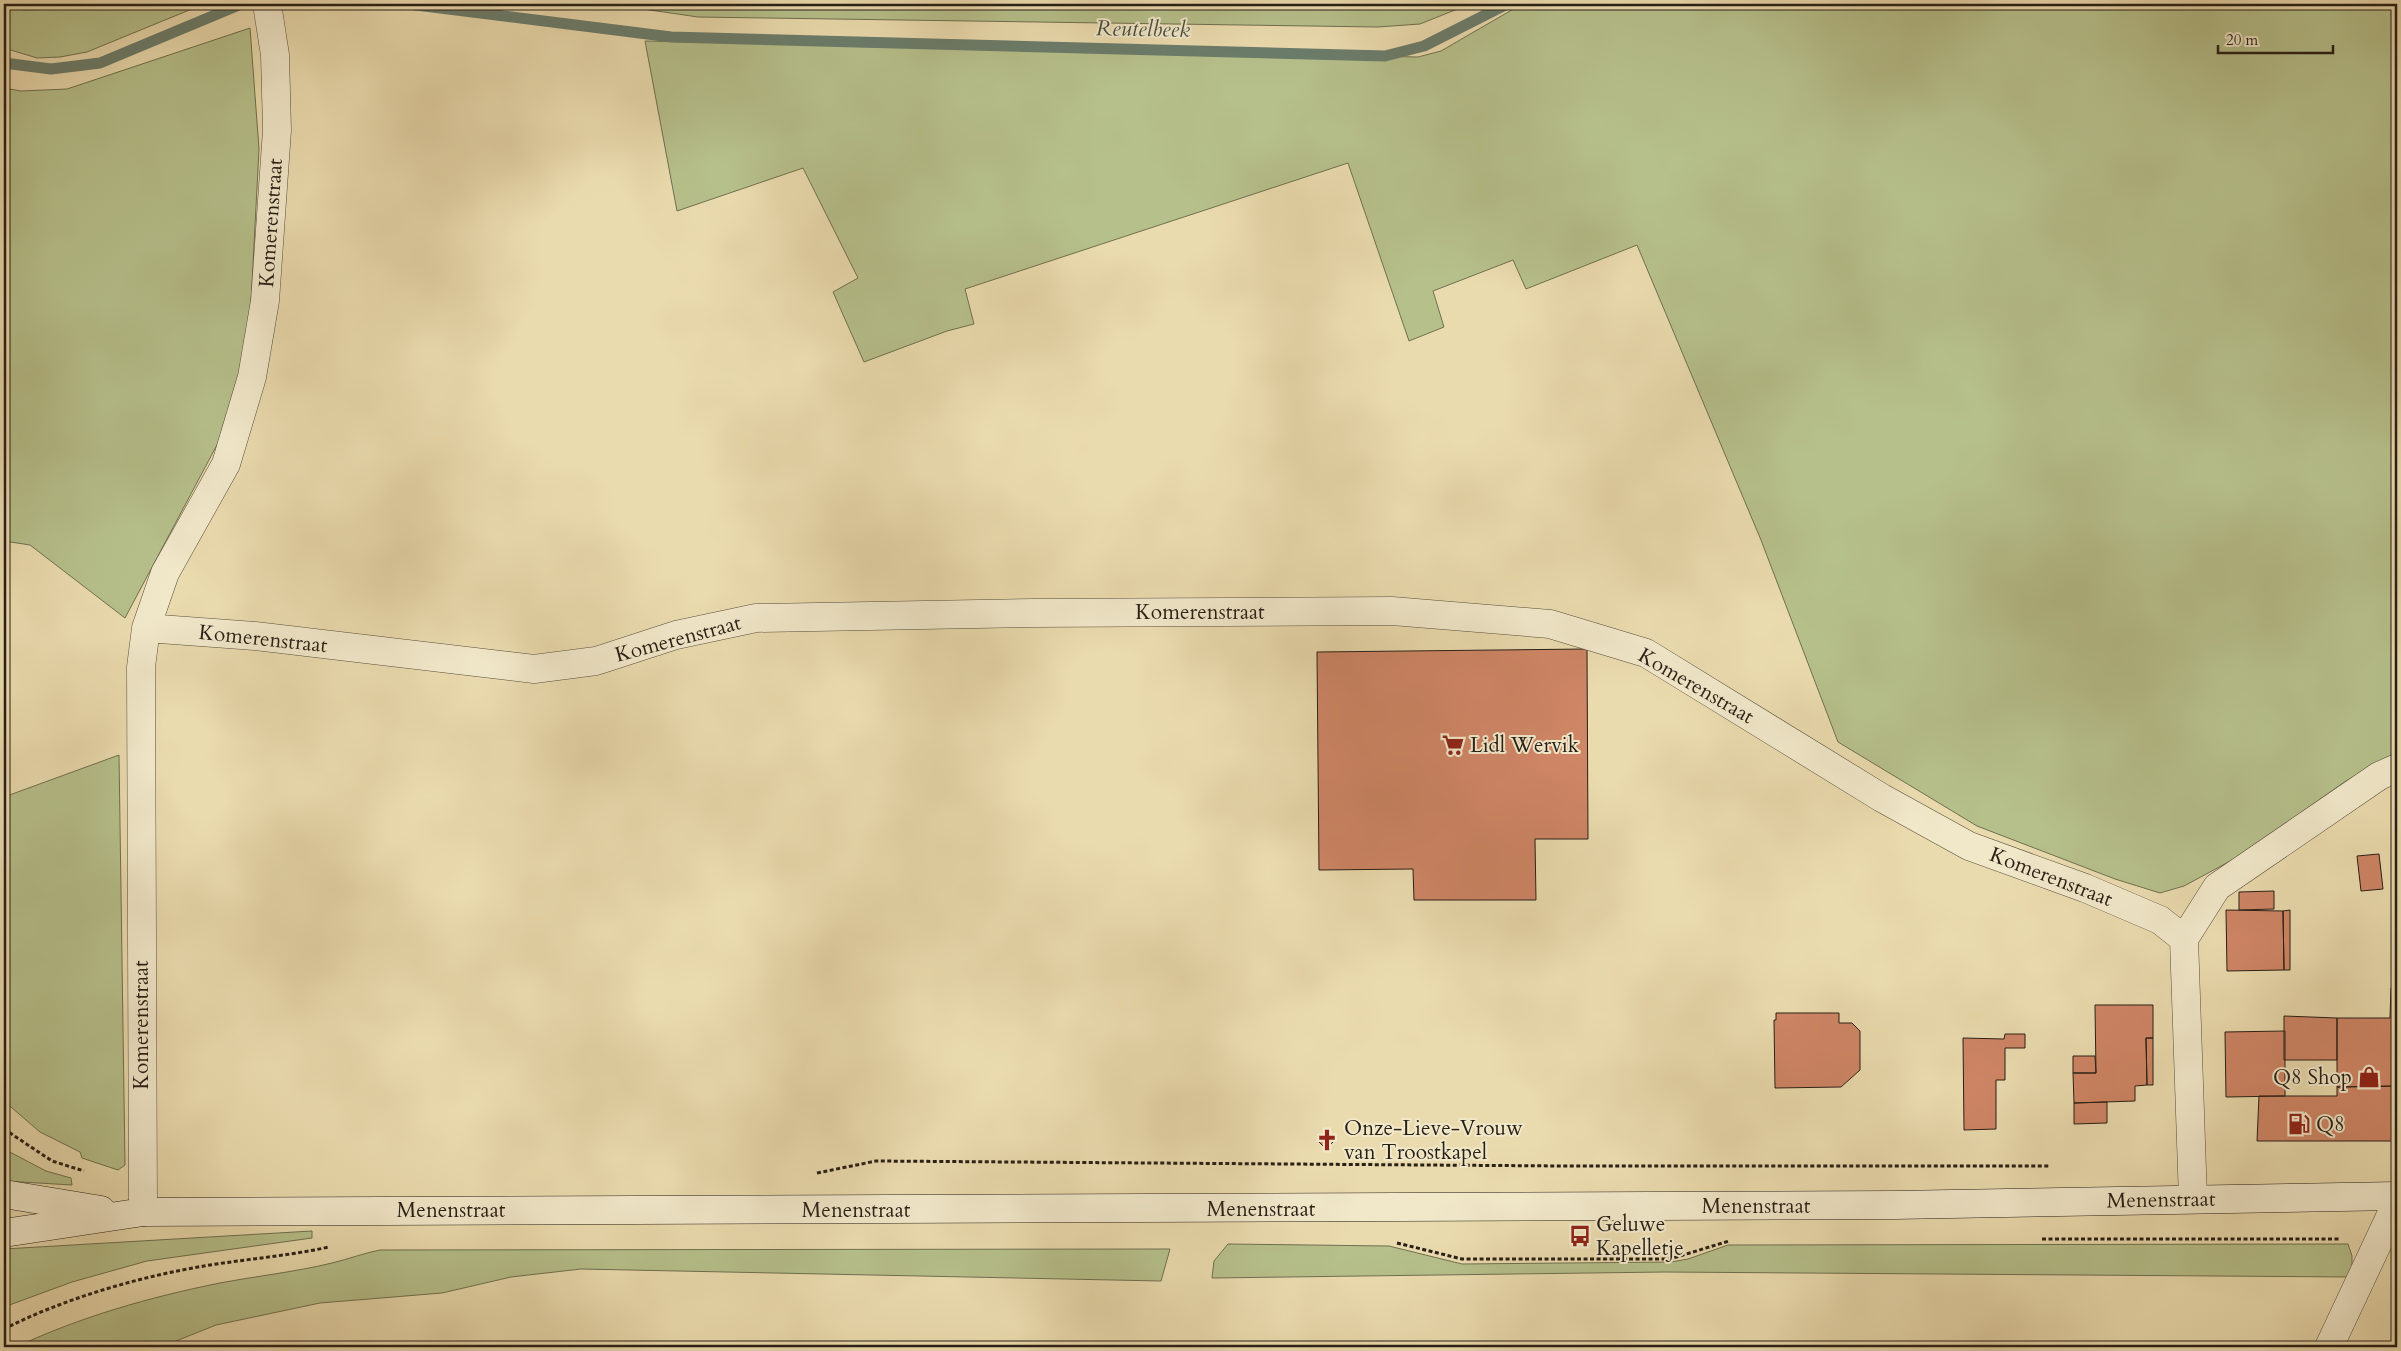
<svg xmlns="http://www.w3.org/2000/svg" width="2401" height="1351" viewBox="0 0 2401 1351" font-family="Cardo,serif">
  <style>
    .green { fill: #b6c08b; stroke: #6f7050 }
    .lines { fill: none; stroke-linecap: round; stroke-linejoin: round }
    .stream { stroke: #6b7d6c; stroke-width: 11 }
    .building { fill: #cf8666; stroke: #281f16 }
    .street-casing { stroke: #584e3c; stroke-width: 29 }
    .secondary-casing { stroke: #281f16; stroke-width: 29 }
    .path { stroke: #281f16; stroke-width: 3; stroke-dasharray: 4 2.5; stroke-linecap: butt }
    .street { stroke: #f1e8ca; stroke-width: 28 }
    .secondary { stroke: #f1e8ca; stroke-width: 28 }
    .labels { text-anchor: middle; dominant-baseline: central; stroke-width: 4; stroke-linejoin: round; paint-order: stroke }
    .street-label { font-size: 21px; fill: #281f16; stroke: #f1e8ca }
    .poi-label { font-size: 21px; fill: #281f16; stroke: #f1e8ca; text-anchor: start }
    .water-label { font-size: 22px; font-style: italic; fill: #4a4e41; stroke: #f1e8ca }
  </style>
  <rect width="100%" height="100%" fill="#eadbae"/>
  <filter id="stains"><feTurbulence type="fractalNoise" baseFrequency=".004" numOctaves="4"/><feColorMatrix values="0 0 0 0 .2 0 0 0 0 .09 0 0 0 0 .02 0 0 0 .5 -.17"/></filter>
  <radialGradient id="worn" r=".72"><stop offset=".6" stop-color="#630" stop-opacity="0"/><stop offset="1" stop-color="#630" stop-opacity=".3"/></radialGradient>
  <path class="green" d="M4 4 24 10 75 8 96 4H204L87 52 60 57 37 58 4 48Z
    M609 4H1470L1420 24 1378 27 698 17Z
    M1522 4H2397V752L2346 781 2234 859 2184 886 2160 893 2115 879 1977 826 1838 742 1761 540 1637 245 1526 289 1513 260 1433 291 1444 327 1409 341 1348 163 965 289 974 324 947 331 864 362 833 292 858 278 803 168 677 211 645 41 1418 57 1441 51Z
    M250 28 259 149 249 341 218 443 125 618 30 545 4 541V88L21 91 67 89Z
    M119 755 125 1165 118 1170 82 1158 80 1152 40 1132 4 1101V797Z
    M4 1149 46 1171 71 1178 72 1185 4 1181Z
    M312 1231V1238L147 1261 72 1282 4 1307V1249Z
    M1228 1244 1389 1246 1462 1264 1671 1262 1688 1259 1728 1245 2348 1244 2352 1256V1277L1665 1272 1212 1278 1214 1261Z
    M1170 1249 1161 1281 581 1269 511 1277 442 1293 320 1303 216 1325 161 1347H16C80 1317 150 1297 220 1283 257 1276 295 1272 332 1263 349 1259 364 1253 380 1250Z"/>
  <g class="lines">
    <path class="stream" d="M408 4 671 37 1385 56 1424 46 1507 4
      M4 63 51 69 100 63 239 5"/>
  </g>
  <path class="building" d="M1587 649 1588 839H1535L1536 900H1414L1413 869 1319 870 1317 652Z
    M2379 854 2383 889 2361 891 2357 856Z
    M2274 891V909L2239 910V892Z
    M2226 910 2283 911 2284 970 2227 971Z
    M2290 910V970H2284L2283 911Z
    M2391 988H2397V1086L2337 1087V1018H2390Z
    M2095 1005H2153V1038H2146L2147 1085 2135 1086V1101L2074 1103 2073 1073H2096Z
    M1776 1013H1839V1023H1852L1860 1031V1070L1841 1087 1775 1088 1774 1020H1776Z
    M2284 1016 2337 1018V1060H2284Z
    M2285 1031V1096L2226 1097 2225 1032Z
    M2005 1034H2025V1048H2005V1080H1996V1129L1964 1130 1963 1038 2004 1039Z
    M2146 1038H2153V1085H2147Z
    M2073 1056H2095L2096 1073H2073Z
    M2397 1086 2396 1141H2257L2259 1096H2337V1087Z
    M2107 1102V1123L2074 1124V1103Z
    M1327 1131 1336 1139 1326 1149 1318 1141Z"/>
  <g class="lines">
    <g class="street-casing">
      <path id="street" d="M146 628 255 636 534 669 596 661 676 635 756 618 1033 613 1392 611 1550 624 1646 653 1882 798 1969 846 2085 888 2160 920 2184 939
        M2193 1199 2184 939 2217 887 2379 776 2397 768
        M143 1212 141 667 146 628 165 573 226 464 252 377 265 301 277 130 275 55 267 4
        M2329 1347 2397 1202"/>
    </g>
    <g class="secondary-casing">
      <path id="secondary" d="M4 1194 101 1210
        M4 1233 143 1212 1895 1205 2397 1196"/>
    </g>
    <path class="path" d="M4 1129 52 1161 84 1171
      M817 1173 876 1161 1563 1166H2050
      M2042 1239H2341
      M1397 1243 1462 1259H1670L1729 1241
      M4 1329C63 1299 138 1277 204 1266 246 1259 288 1256 329 1247"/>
    <use href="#street" class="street"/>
    <use href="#secondary" class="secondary"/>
  </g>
  <defs>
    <g id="supermarket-bare" transform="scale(1.725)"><path d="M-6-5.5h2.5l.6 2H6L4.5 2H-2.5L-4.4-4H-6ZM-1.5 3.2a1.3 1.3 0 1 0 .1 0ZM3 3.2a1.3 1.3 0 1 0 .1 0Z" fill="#8f2418" stroke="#f1e8ca" stroke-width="2.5" paint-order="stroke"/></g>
    <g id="shop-bare" transform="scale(1.725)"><path d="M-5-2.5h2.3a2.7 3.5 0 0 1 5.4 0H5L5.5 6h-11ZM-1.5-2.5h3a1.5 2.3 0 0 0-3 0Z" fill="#8f2418" stroke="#f1e8ca" stroke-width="2.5" paint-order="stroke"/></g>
    <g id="fuel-bare" transform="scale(1.725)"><path d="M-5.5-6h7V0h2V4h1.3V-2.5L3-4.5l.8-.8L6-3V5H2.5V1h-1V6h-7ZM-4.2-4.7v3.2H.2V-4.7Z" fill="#8f2418" stroke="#f1e8ca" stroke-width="2.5" paint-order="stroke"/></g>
    <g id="church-bare" transform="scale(1.725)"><path d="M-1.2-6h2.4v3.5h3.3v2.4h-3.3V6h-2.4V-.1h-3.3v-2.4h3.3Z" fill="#8f2418" stroke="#f1e8ca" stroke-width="2.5" paint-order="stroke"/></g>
    <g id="bus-bare" transform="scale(1.725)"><path d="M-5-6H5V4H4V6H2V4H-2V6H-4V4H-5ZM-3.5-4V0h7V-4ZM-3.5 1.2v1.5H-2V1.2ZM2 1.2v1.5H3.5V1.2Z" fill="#8f2418" stroke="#f1e8ca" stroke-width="2.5" paint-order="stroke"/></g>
  </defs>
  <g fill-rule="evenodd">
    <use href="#supermarket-bare" x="1453" y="745"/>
    <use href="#shop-bare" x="2369" y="1077"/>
    <use href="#fuel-bare" x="2299" y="1124"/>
    <use href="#church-bare" x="1327" y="1140"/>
    <use href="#bus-bare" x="1580" y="1236"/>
  </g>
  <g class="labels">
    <g class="street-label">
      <text transform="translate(271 223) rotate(-86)">Komerenstraat</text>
      <text x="1200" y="612">Komerenstraat</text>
      <text transform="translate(263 639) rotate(6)">Komerenstraat</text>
      <text transform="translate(678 639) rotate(-15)">Komerenstraat</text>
      <text transform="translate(1696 686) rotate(30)">Komerenstraat</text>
      <text transform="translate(2051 877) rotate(21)">Komerenstraat</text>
      <text transform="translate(141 1025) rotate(-90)">Komerenstraat</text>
      <text transform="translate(2161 1200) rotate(-1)">Menenstraat</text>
      <text x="1756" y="1206">Menenstraat</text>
      <text x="1261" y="1209">Menenstraat</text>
      <text x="451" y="1210">Menenstraat</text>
      <text x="856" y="1210">Menenstraat</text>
    </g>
    <g class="poi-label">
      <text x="1470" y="745">Lidl Wervik</text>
      <text x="2352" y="1077" text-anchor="end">Q8 Shop</text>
      <text x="2316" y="1124">Q8</text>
      <text x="1344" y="1128">Onze-Lieve-Vrouw<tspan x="1344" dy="24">van Troostkapel</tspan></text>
      <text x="1596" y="1224">Geluwe<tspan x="1596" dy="24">Kapelletje</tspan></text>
    </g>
    <g class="water-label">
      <text transform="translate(1143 29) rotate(1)">Reutelbeek</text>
    </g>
  </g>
  <rect width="2401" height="1351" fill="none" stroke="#eadbae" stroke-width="20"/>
  <rect x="5" y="5" width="2391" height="1341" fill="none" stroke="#281f16" stroke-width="2.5"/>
  <rect x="10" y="10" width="2381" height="1331" fill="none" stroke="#281f16"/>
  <path d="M2218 45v8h115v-8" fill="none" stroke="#281f16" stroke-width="2.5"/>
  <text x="2226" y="45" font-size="15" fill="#281f16" stroke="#f1e8ca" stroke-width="4" paint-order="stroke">20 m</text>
  <rect width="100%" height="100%" filter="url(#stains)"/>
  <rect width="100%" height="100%" fill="url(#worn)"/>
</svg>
